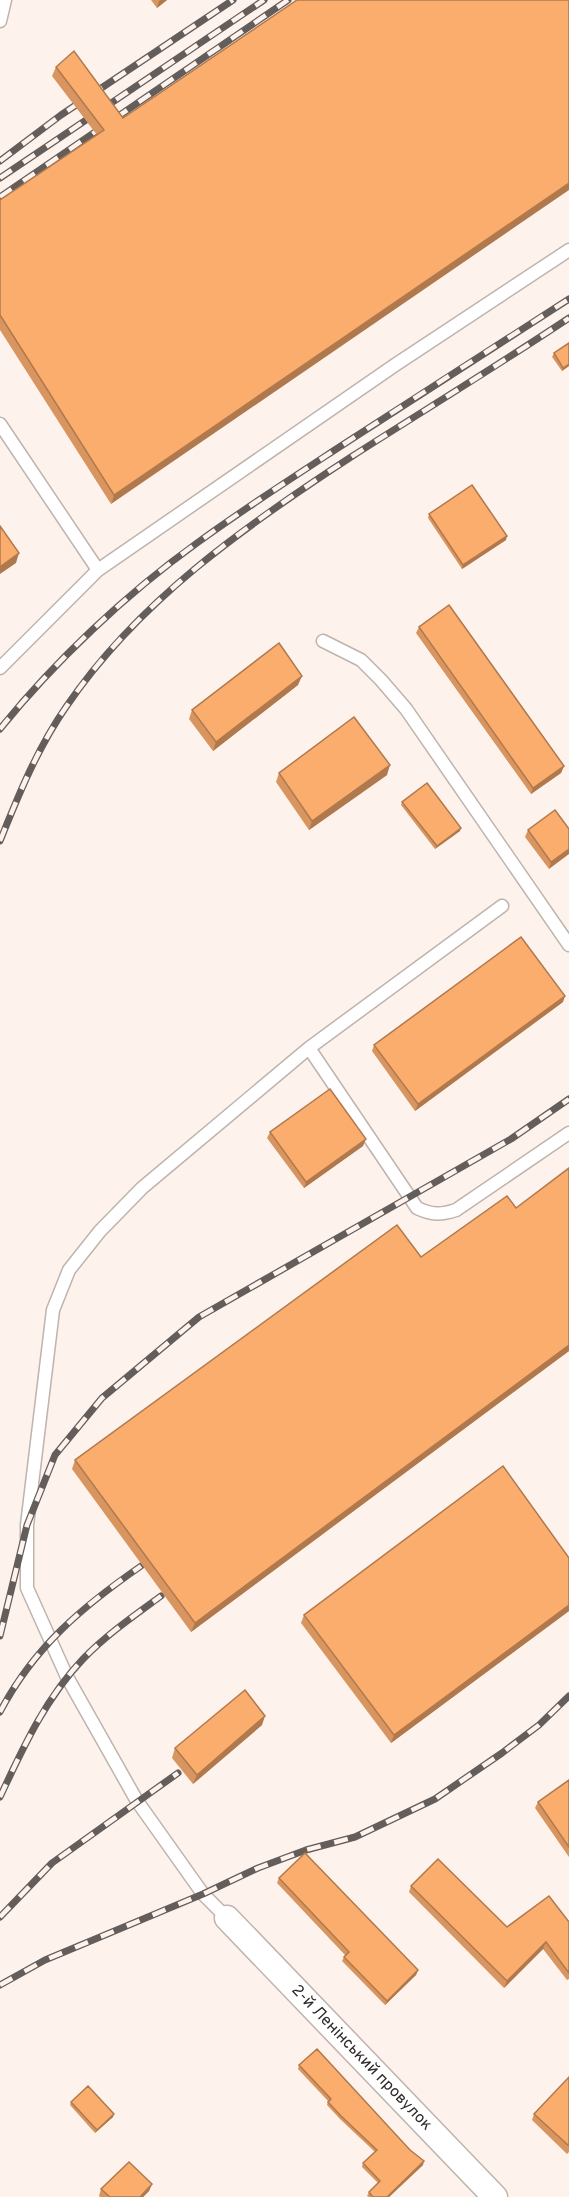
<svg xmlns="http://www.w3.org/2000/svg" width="569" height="2197" viewBox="0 0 569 2197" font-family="Overpass,sans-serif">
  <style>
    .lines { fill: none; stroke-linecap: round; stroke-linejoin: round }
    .service-casing { stroke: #bfb3ae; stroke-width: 15 }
    .minor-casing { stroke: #bfb3ae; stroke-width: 27 }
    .service { stroke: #fff; stroke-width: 12 }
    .minor { stroke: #fff; stroke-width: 24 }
    .rail-casing { stroke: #635d5b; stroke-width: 7 }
    .rail { stroke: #fef2ed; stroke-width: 4.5; stroke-dasharray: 14; stroke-linecap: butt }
    .wall { fill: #d8955f }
    .shaded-wall { fill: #b0794d }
    .building { fill: #fbad6e; stroke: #b0794d; stroke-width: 1.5 }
    .labels { text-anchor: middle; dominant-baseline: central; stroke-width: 6; stroke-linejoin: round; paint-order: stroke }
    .street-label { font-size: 16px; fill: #2f2b29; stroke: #fef2ed }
  </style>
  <rect width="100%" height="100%" fill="#fef2ed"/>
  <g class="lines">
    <g class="service-casing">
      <path id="service" d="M0 21 5 0
        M0 424 98 570 0 668
        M98 570 395 365 569 250
        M323 641 361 660 381 680 406 709 569 945
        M309 1048 417 1208C432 1215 441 1215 456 1210L569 1133
        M227 1918 203 1894 137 1801 67 1677 27 1588V1525L53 1310 69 1270 100 1231 142 1188 309 1048 502 906"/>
    </g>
    <g class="minor-casing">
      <g id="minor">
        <path id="s1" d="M227 1918 495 2197"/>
      </g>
    </g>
    <use href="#service" class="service"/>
    <use href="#minor" class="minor"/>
    <g class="rail-casing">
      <path id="rail" d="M0 161 61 115 233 0
        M0 178 264 0
        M0 197 288 0
        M0 729C55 661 126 594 197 543 245 508 295 476 344 444 419 395 494 347 569 299
        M0 841C19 794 37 749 66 707 138 601 245 526 351 457 423 411 497 366 569 318
        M0 1636 27 1525 55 1455 102 1398 199 1317 511 1139 569 1099
        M0 1712C34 1647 82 1607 141 1566
        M0 1797C23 1748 45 1699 83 1659 106 1635 135 1615 161 1596
        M0 1917 52 1863 178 1773
        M0 1985 45 1960 203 1894 258 1868 306 1850 355 1837 435 1799 502 1753 539 1725 569 1696"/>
    </g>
    <use href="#rail" class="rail"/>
  </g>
  <path class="wall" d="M151 0H167L157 8Z
    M297 0 111 504 0 330V200L97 135 52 76 56 67 123 118Z
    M554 353 569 366 562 371 552 357Z
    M429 514 506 540 462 569 428 518Z
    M419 627 564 766 561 773 531 794 416 633Z
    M298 685 213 751 189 719 192 710Z
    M279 773 387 775 309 830 276 782Z
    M402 802 460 831 435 849 401 805Z
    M569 829 549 869 525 837 528 830Z
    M563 1002 415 1111 372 1051 374 1045Z
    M270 1132 363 1146 304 1188 267 1138Z
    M421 1257 569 1351 191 1632 72 1469 75 1460Z
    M569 1558V1611L391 1743 301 1623 304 1615Z
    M262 1725 193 1784 172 1758 175 1748Z
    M569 1780V1857L535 1808 538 1802Z
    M279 1878 418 1970 416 1975 385 2005 342 1961 345 1955 277 1883Z
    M411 1886 507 1927 569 1922V1979L567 1980 543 1949 504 1988 409 1892Z
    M299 2065 423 2165 389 2197H369L367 2196 369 2192 378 2183 362 2167 363 2163 375 2152 340 2119 327 2105 328 2101 298 2069Z
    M569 2077V2152L567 2154 532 2120 534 2114Z
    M71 2102 113 2117 95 2133 70 2105Z
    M152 2184 149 2191 143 2197H100L99 2196 101 2189Z"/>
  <path class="shaded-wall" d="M161 0H167L157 8 159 1Z
    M569 183V190L111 504 114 495Z
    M569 364V366L562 371 563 368Z
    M507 536 506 540 462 569 463 565Z
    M19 553 16 563 0 574V567Z
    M302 676 298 685 213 751 216 742Z
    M390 765 387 775 309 830 312 821Z
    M564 766 561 773 531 794 533 788Z
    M461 828 460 831 435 849 437 846Z
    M569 849V854L549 869 551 862Z
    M565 996 563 1002 415 1111 418 1104Z
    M366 1139 363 1146 304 1188 306 1182Z
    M569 1345V1351L191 1632 195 1623Z
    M569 1605V1611L391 1743 394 1735Z
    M265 1716 262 1725 193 1784 197 1775Z
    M546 1942 543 1949 504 1988 507 1981Z
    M418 1970 416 1975 385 2005 387 2001Z
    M114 2114 113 2117 95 2133 97 2130Z
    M424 2161 423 2165 389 2197H387Z
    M152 2184 149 2191 143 2197H140Z"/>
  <path class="building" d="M297 0H569V183L114 495 0 315V200L104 130 56 67 74 51 123 118Z
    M569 343V364L563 368 554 353Z
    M472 485 507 536 463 565 429 514Z
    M0 526 19 553 0 567Z
    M449 605 564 766 533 788 419 627Z
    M279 643 302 676 216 742 192 710Z
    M354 717 390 765 312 821 279 773Z
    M427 783 461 828 437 846 402 802Z
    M555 810 569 829V849L551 862 528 830Z
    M521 937 565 996 418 1104 374 1045Z
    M330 1089 366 1139 306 1182 270 1132Z
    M569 1168V1345L195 1623 75 1460 397 1225 421 1257 507 1196 516 1208Z
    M503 1466 569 1558V1605L394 1735 304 1615Z
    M245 1690 265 1716 197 1775 175 1748Z
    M569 1780V1847L538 1802Z
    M305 1853 418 1970 387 2001 344 1957 349 1952 279 1878Z
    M438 1859 507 1927 549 1896 569 1922V1973L546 1942 507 1981 411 1886Z
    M317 2049 410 2150 424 2161 387 2197H373L369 2192 380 2181 363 2163 377 2150 341 2116 328 2102 331 2099 299 2065Z
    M569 2077V2146L534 2114Z
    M88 2086 114 2114 97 2130 71 2102Z
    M129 2162 152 2184 140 2197H110L101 2189Z"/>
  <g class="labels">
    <g class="street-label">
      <text stroke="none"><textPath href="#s1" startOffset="194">2-й Ленінський провулок</textPath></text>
    </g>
  </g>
</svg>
